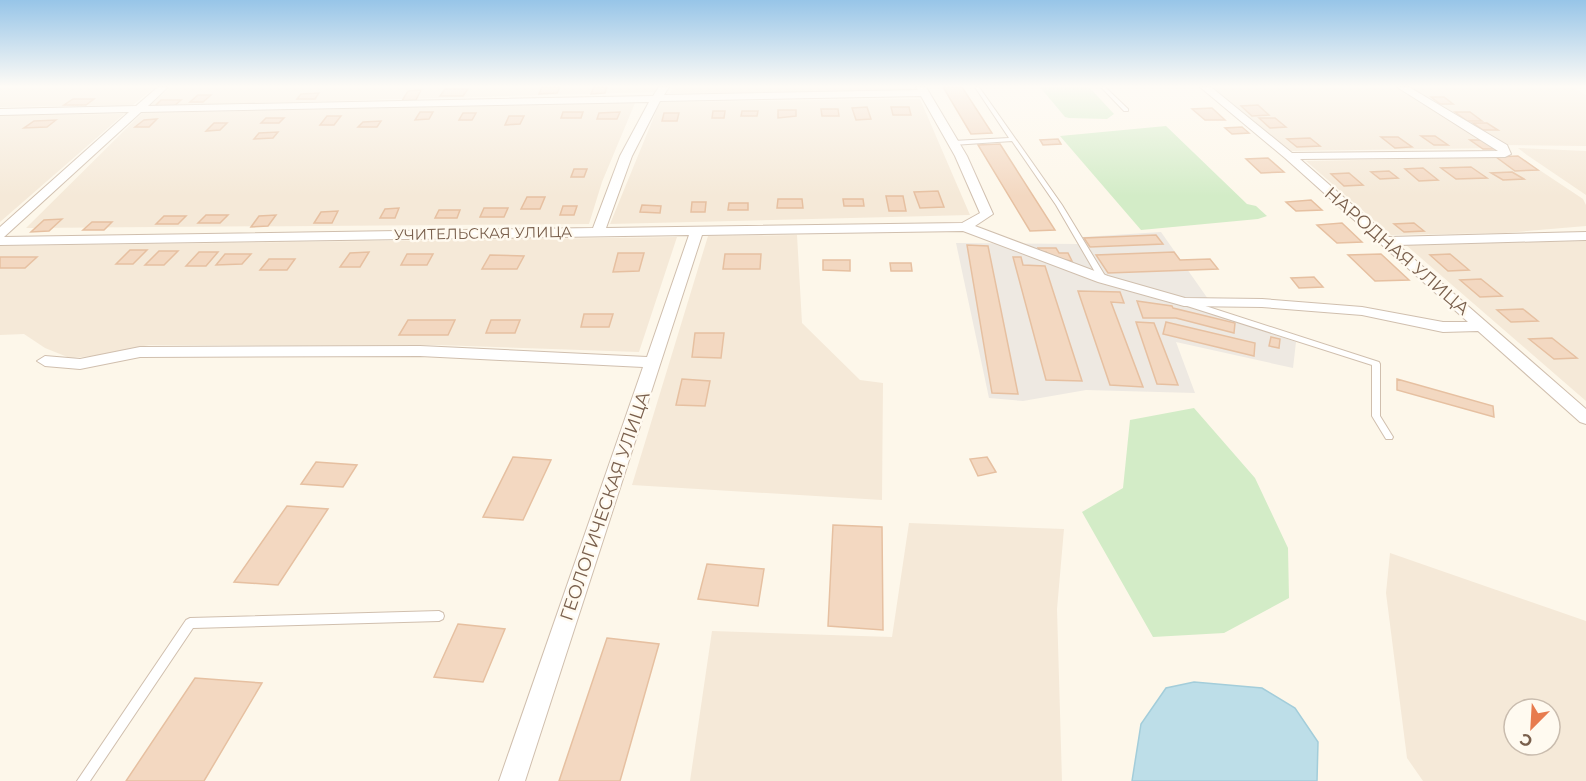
<svg xmlns="http://www.w3.org/2000/svg" width="1586" height="781" viewBox="0 0 1586 781" font-family="Montserrat,sans-serif">
  <style>
    .residential { fill: #f5e9d8; fill-rule: evenodd }
    .industrial { fill: #eee9e2 }
    .green { fill: #d3ecc7 }
    .water { fill: #bddee8; stroke: #a3cdda; stroke-width: 1.5 }
    .building { fill: #f3d8c1; stroke: #e6c0a1; stroke-width: 1.5 }
    .lines { fill: none; stroke-linecap: round; stroke-linejoin: round }
    .service-casing { stroke: #d0bfae; stroke-width: 2 }
    .minor-casing { stroke: #d0bfae; stroke-width: 2 }
    .service { fill: #fff; fill-rule: evenodd }
    .minor { fill: #fff; fill-rule: evenodd }
    .labels { text-anchor: middle; dominant-baseline: central; stroke-width: 5; stroke-linejoin: round; paint-order: stroke }
    .far-street-label { font-size: 15px; fill: #795f4c; stroke: #fffaf0 }
    .street-label { font-size: 18px; fill: #795f4c; stroke: #fffaf0 }
  </style>
  <rect width="100%" height="100%" fill="#fdf7ea"/>
  <path class="residential" d="M0 87H155L133 105 0 107Z
    M171 87H659L656 92 149 106Z
    M673 87H911L913 92 670 93Z
    M1213 87H1396L1499 148 1290 151Z
    M1409 87H1573L1586 95V146L1502 145Z
    M920 99 970 215 610 224 660 102Z
    M635 103 602 182 589 224 26 228 142 113Z
    M124 114 0 222V115Z
    M1518 148 1586 151V195L1527 155Z
    M1520 157 1583 199 1586 205V226L1505 233 1391 235 1306 161Z
    M797 235 802 323 860 380 883 383 882 500 632 485 708 236Z
    M677 237 639 352 438 345H149L94 356 70 358 45 348 24 334 0 335V246Z
    M1586 241V401L1406 245Z
    M909 523 1064 529 1057 609 1062 781H690L712 631 892 637Z
    M1390 553 1586 621V781H1423L1407 758 1386 593ZM1514 709H1550V745H1514Z"/>
  <path class="industrial" d="M1161 232 1220 316 1296 342 1293 368 1176 342 1195 393 1086 390 1023 401 989 398 956 243 1079 244 1083 237Z"/>
  <path class="green" d="M1040 87H1089L1114 114 1107 119 1069 118 1065 117Z
    M1166 126 1247 204 1256 206 1267 216 1258 219 1141 230 1060 136Z
    M1194 408 1255 478 1288 548 1289 598 1224 633 1153 637 1082 512 1123 488 1130 420Z"/>
  <path class="water" d="M1194 682 1262 688 1295 708 1318 742 1317 781H1132L1141 724 1166 688Z"/>
  <path class="building" d="M542 87H560L557 93 539 94Z
    M594 87H607L605 93 591 94Z
    M943 87H962L992 133 971 134Z
    M445 89H468L463 96H440Z
    M421 90 416 100 402 101 408 91Z
    M319 93 315 99H297L301 94Z
    M198 95H211L203 102H190Z
    M1431 97H1444L1453 104H1440Z
    M73 99H94L86 105H64Z
    M161 100H181L174 106H155Z
    M1258 105 1269 115 1252 116 1241 106Z
    M867 107 871 119 856 120 852 108Z
    M891 107H909L911 115H893Z
    M1212 108 1225 120H1205L1192 109Z
    M821 109H838L839 116H822Z
    M778 110H796V116L778 118Z
    M713 111H725L724 118H712Z
    M742 111H758L757 116H741Z
    M420 112H433L429 119 415 120Z
    M563 112H583L581 118H561Z
    M620 112 617 119H597L599 113Z
    M1455 112H1470L1482 121H1467Z
    M463 113H476L472 120H459Z
    M664 113H679L677 121H662Z
    M327 116H341L334 125H320Z
    M509 116H524L520 124 505 125Z
    M266 118H284L279 123H261Z
    M1259 118H1275L1286 127 1270 128Z
    M157 119 149 127H135L144 120Z
    M56 120 47 127 24 128 34 121Z
    M381 121 377 127H358L363 122Z
    M214 123H227L220 130 206 131Z
    M1473 123H1487L1498 130H1483Z
    M1242 127 1249 133 1232 134 1225 128Z
    M278 132 273 138 254 139 259 133Z
    M1421 136H1435L1448 145H1434Z
    M1381 137H1398L1412 147 1395 148Z
    M1310 138 1320 146 1297 147 1287 139Z
    M1058 139 1061 144 1043 145 1040 140Z
    M1470 140H1484L1497 149H1483Z
    M1000 144 1055 230 1030 231 978 145Z
    M1518 156 1538 170 1515 171 1496 157Z
    M1268 158 1284 172 1261 173 1246 159Z
    M1471 167 1487 178 1456 179 1441 168Z
    M1423 168 1438 180 1419 181 1405 169Z
    M574 169H587L584 177H571Z
    M1389 171 1398 178 1380 179 1371 172Z
    M1512 172 1524 179 1503 180 1491 173Z
    M1349 173 1363 185 1344 186 1331 174Z
    M938 191 944 207 920 208 914 192Z
    M886 196H903L906 211H889Z
    M527 197H545L540 209H521Z
    M778 199H802L803 208H777Z
    M843 199H863L864 206H844Z
    M1311 200 1322 210 1296 211 1286 202Z
    M692 202H706L705 212H691Z
    M729 203H748V210H728Z
    M642 205 661 206 660 213 640 212Z
    M563 206H577L574 215H560Z
    M399 208 395 218H380L385 209Z
    M484 208H508L504 217H480Z
    M439 210H460L457 218H435Z
    M338 211 332 223H314L321 212Z
    M206 215H228L220 223H198Z
    M276 215 268 226 251 227 259 216Z
    M164 216H186L178 224H156Z
    M62 219 49 231 31 232 44 220Z
    M92 222H112L104 230H83Z
    M1342 223 1362 242 1337 243 1317 225Z
    M1414 223 1424 231 1404 232 1394 224Z
    M1156 235 1163 244 1090 247 1084 238Z
    M967 245 988 246 1018 394 992 393Z
    M1038 248H1056L1059 253H1068L1072 261 1049 258 1046 252 1041 253Z
    M130 250H147L133 264H116Z
    M159 251H178L164 265H145Z
    M199 252H218L206 266H186Z
    M369 252 360 267H340L350 253Z
    M1174 252 1180 260 1210 259 1218 269 1108 273 1096 255Z
    M618 253H644L639 271 613 272Z
    M225 254H251L242 264 216 265Z
    M407 254H433L427 265H401Z
    M725 254H761L760 269H723Z
    M1381 254 1409 280 1375 281 1348 255Z
    M1450 254 1469 270 1448 271 1430 255Z
    M490 255 524 256 517 269H482Z
    M0 257H37L25 268H0Z
    M1013 257H1021L1023 265 1045 266 1082 381 1046 380Z
    M269 259H295L287 270H260Z
    M823 260H850V271L823 270Z
    M890 263H911L912 271H891Z
    M1314 277 1323 287 1299 288 1291 278Z
    M1481 279 1502 296 1480 297 1460 280Z
    M1078 291 1120 292 1124 303 1111 302 1143 387 1110 385Z
    M1137 301 1172 306 1173 308 1235 323 1234 333 1176 318H1143Z
    M1523 309 1538 321 1511 322 1497 310Z
    M584 314H613L609 327H581Z
    M408 320H455L448 335H399Z
    M491 320H520L515 333H486Z
    M1136 322 1154 323 1178 385 1157 384Z
    M1166 322 1255 343 1254 356 1163 334Z
    M695 333H724L721 358 692 357Z
    M1271 337 1280 339 1279 348 1269 346Z
    M1552 338 1577 358 1554 359 1529 339Z
    M682 379 710 381 705 406 676 405Z
    M1397 379 1493 406 1494 417 1397 390Z
    M513 457 551 460 523 520 483 517Z
    M987 457 996 472 978 476 970 459Z
    M316 462 357 465 343 487 301 484Z
    M287 506 328 509 278 585 234 582Z
    M833 525 882 527 883 630 828 626Z
    M707 564 764 569 758 606 698 599Z
    M458 624 505 629 483 682 434 677Z
    M607 638 659 644 620 781H559Z
    M195 678 262 683 204 781H126Z"/>
  <g class="lines">
    <g class="service-casing">
      <path id="service" d="M975 87H979L1062 205 1107 279 1105 280H1101L1099 279 1056 205 1012 141 953 145 950 143 953 141 1009 138Z
        M1101 87H1105L1128 109V111H1124Z
        M1184 301H1190L1379 362 1380 364V416L1393 437 1392 439H1386L1372 416V365L1184 305 1183 303Z
        M439 611 443 613 444 616 443 619 439 621 193 628 90 781H77L186 620 190 618Z"/>
    </g>
    <g class="minor-casing">
      <path id="minor" d="M158 87H168L148 106 653 96 659 87H669L664 95 918 90 916 87H926L967 156 993 214 975 226 1108 276 1185 298 1262 299 1362 307 1443 322H1468L1285 158 1200 87H1211L1292 153 1498 151 1397 87H1409L1507 145 1511 154 1505 157 1300 159 1389 237 1586 232V240L1398 245 1586 409V424L1580 422 1478 331 1443 332 1362 315 1262 307 1184 306 1098 282 963 231 702 235 525 781H499L643 367 420 356 140 357 80 369 45 366 37 361 45 356 80 359 140 347 420 346 647 357 689 235 0 245V227L129 112 0 115V109L136 106ZM921 96 955 156 980 213 962 223 606 228 632 156 660 101ZM649 102 620 156 593 228 4 237 141 112Z"/>
    </g>
    <use href="#service" class="service"/>
    <use href="#minor" class="minor"/>
  </g>
  <linearGradient id="sky" x2="0" y2="1"><stop stop-color="#97c5e8"/><stop offset="0.44" stop-color="#fefbf6"/><stop offset="1" stop-color="#fefbf6" stop-opacity="0"/></linearGradient>
  <rect width="1586" height="196" fill="url(#sky)"/>
  <g class="labels">
    <g class="far-street-label">
      <text transform="translate(483 233) rotate(-1)">УЧИТЕЛЬСКАЯ УЛИЦА</text>
    </g>
    <g class="street-label">
      <text transform="translate(1397 251) rotate(41)">НАРОДНАЯ УЛИЦА</text>
      <text transform="translate(605 506) rotate(-71)">ГЕОЛОГИЧЕСКАЯ УЛИЦА</text>
    </g>
  </g>
  <g transform="translate(1532 727) rotate(204)"><circle r="28" fill="#fffaf0" stroke="#c9bcae" stroke-width="1.5"/>
  <path d="M0-4.5L10 22L0 15L-10 22Z" fill="#e77b4e"/>
  <text y="-9" font-size="16" font-weight="bold" text-anchor="middle" fill="#795f4c">С</text>
  </g>
</svg>
